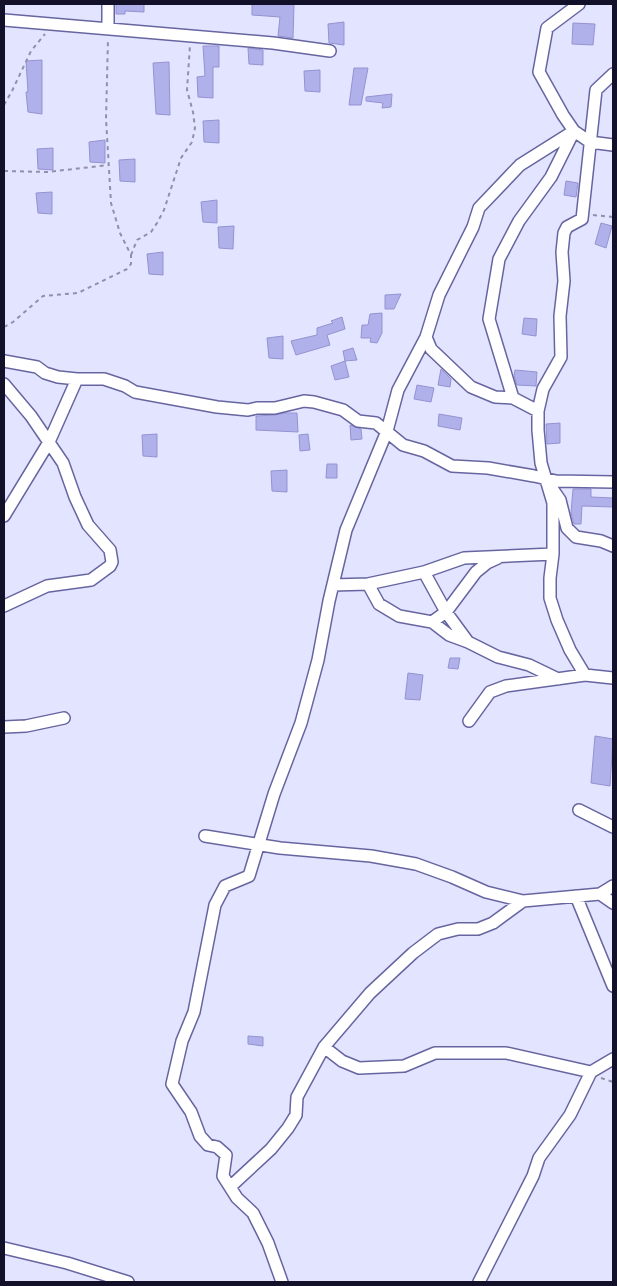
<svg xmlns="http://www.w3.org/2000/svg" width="617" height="1286" viewBox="0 0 617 1286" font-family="Barlow,sans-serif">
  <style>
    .building { fill: #b0b0ea; stroke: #9493d2 }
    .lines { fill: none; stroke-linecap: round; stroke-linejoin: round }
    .street-casing { stroke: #6765a0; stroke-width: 14 }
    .path { stroke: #9090aa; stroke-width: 2; stroke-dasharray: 4 4; stroke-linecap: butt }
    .street { stroke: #fff; stroke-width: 11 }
  </style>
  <rect width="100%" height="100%" fill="#e3e4ff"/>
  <path class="building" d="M116 4H144V12L125 11V14H116Z
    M252 4H294L293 38 278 36 280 17 252 15Z
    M344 22V45L329 43 328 24Z
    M573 23 595 24 593 45 572 44Z
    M203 46H219V67H213V98L198 97 197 77 205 76Z
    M248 48 263 50V65L249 64Z
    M42 60V114L28 112 26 92H28L26 61Z
    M169 62 170 115 156 114 153 63Z
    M354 68H368L361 105H349Z
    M320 70V92L305 91 304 71Z
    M392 94 391 107 382 108 383 103 366 101V97Z
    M219 120V143L204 142 203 121Z
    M105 140V163L90 162 89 142Z
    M53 148V170L38 169 37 149Z
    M135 159V182L120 181 119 160Z
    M566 181 578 183 576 197 564 195Z
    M52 192V214L38 213 36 193Z
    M217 200V223L203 222 201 202Z
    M601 223 612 226 606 248 595 244Z
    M234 226 233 249 219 248 218 227Z
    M163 252V275L149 274 147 254Z
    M401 294 394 309H385V295Z
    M382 313V333L377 343 370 342 371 338H361L362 325H368L370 314Z
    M342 317 345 329 327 335 330 345 296 355 291 341 317 335V328L333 323 331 321Z
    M524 318 537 319 536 336 522 334Z
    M283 336V359L269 358 267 338Z
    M353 348 357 360 345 361 343 351Z
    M345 361 349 377 335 380 331 366Z
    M441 369 451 379 450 387 438 385Z
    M515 370 537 372 536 386 517 385 514 376Z
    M417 385 434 388 431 402 414 399Z
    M284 413H297L298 432 256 430V416L275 415Z
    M439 414 462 418 460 430 438 426Z
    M560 423V443L547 444 546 424Z
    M350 425 361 429 362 439 351 440Z
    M157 434V457L143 456 142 435Z
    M308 434 310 450 300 451 299 435Z
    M327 464H337V478H326Z
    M287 470V492L272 491 271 471Z
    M573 489H591V497L613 498V507L582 506 581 524H574L571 513Z
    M450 658H460L458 669 448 668Z
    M408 673 423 675 420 700 405 699Z
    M595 736 613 739 610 786 591 783Z
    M248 1036 263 1037V1046L248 1044Z"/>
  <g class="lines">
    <g class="street-casing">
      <path id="street" d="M579 4 547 28 539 72 563 115 574 131 590 142 613 145
        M4 20 273 43 330 51
        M108 28V4
        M426 337 431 349 471 387 495 397 513 398
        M4 361 37 367 45 373 58 377 77 379H104L125 386 135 392 217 407 248 410 257 408H275L304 401 314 402 343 410 358 421 376 423 403 445 424 451 452 466 488 468 534 476 556 481 613 482
        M4 384 31 416 63 463 75 497 88 525 110 550 112 562 110 566 91 580 47 586 4 606
        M538 411 513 398 489 319 499 259 519 221 551 177 573 133
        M551 487 560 500 567 528 576 537 601 541 613 546
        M4 516 49 442 77 379
        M424 572 446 612 468 642
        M368 584 379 604 399 616 432 622 449 635 468 642 498 657 529 665 558 679
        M333 585 368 584 424 572 464 558 553 554
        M432 622 446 612 476 572 487 563 498 558
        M585 675 570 650 557 620 550 598V578L553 554V503L541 463 538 430V411L543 389 561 357 560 316 564 281 562 252 564 233 567 227 582 219 596 90 613 74
        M469 721 490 692 506 686 585 675 613 678
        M4 727 26 726 64 718
        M579 810 613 827
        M205 836 280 848 371 856 416 864 452 877 486 892 523 901 600 894 613 886
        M600 894 613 903
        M576 896 613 986
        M324 1047 342 1061 359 1068 404 1066 435 1053H506L591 1072
        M230 1187 271 1149 288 1128 296 1115 297 1097 324 1047 370 993 413 953 438 934 458 929H478L493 923 523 901
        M4 1248 67 1263 128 1282
        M282 1282 268 1243 253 1213 237 1198 223 1176 226 1155 217 1147 208 1145 200 1136 191 1112 172 1084 182 1041 194 1012 215 905 225 886 249 876 274 794 301 723 318 660 329 601 346 530 387 431 398 390 426 337 439 295 473 227 479 208 520 165 574 131
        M479 1282 533 1176 539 1158 570 1115 591 1072 613 1059"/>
    </g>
    <path class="path" d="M4 105 12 91 31 51 45 34
      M4 171 47 172 109 165
      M593 215 613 217
      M131 255 137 240 151 232 157 223 164 210 181 158 192 142 195 128 193 112 187 90 190 45
      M4 327 13 322 43 296 78 293 127 269 131 264V255L120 233 111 203 106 119 108 39
      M601 1078 613 1082"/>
    <use href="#street" class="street"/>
  </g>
  <rect width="617" height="1286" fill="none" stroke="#131129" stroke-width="10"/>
</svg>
